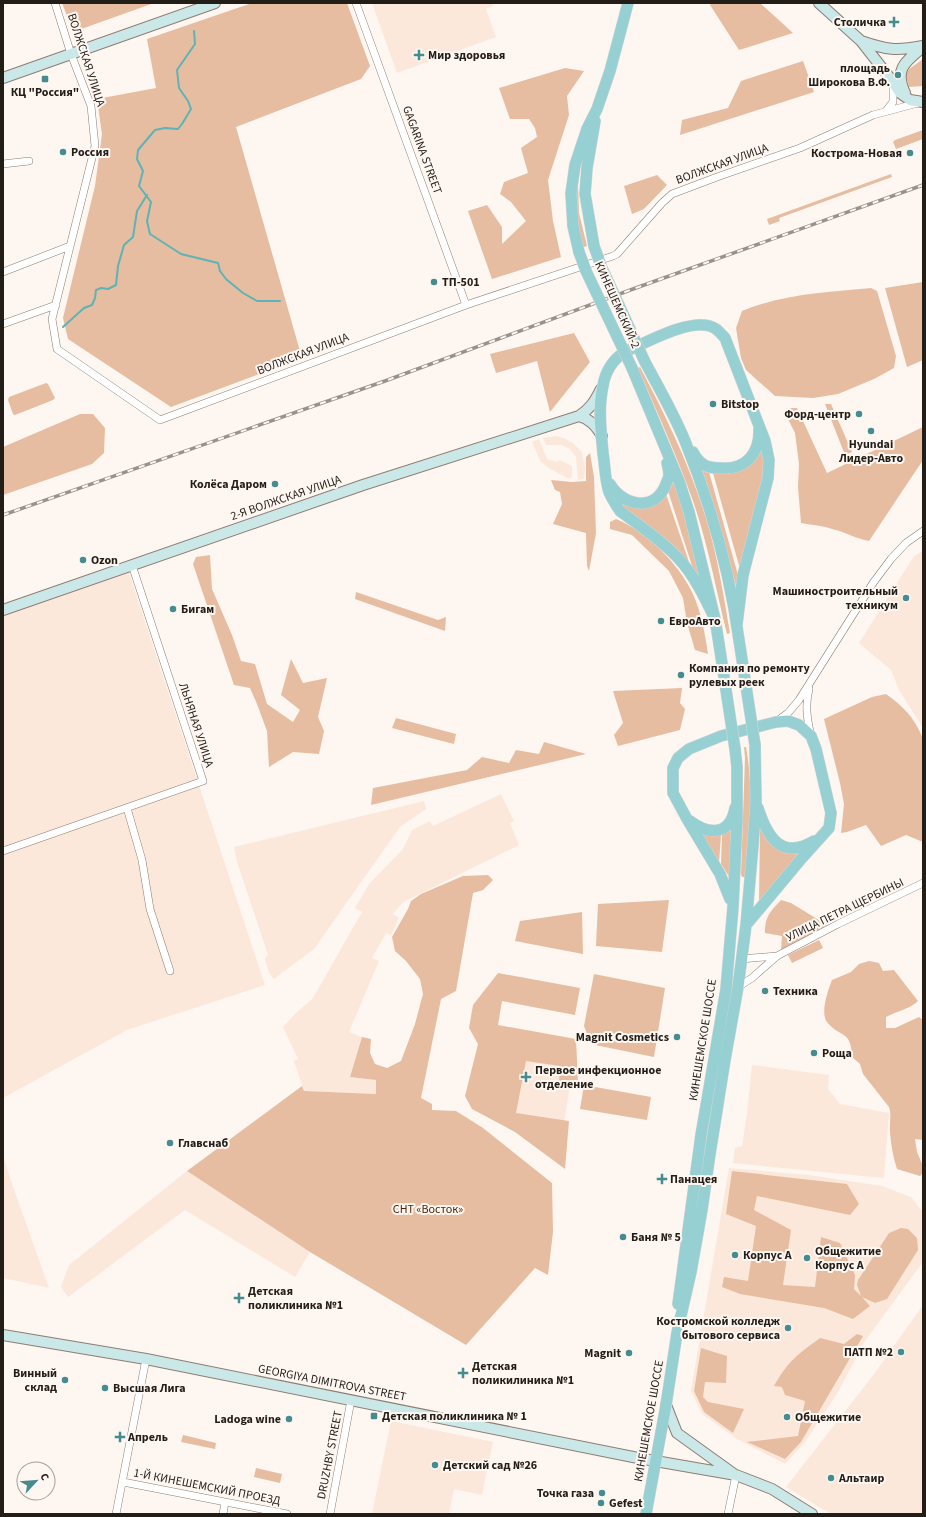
<svg xmlns="http://www.w3.org/2000/svg" width="926" height="1517" viewBox="0 0 926 1517" font-family="'Source Sans 3',sans-serif">
  <style>
    .built { fill: #fce8da }
    .green { fill: #e6bda0 }
    .lines { fill: none; stroke-linecap: round; stroke-linejoin: round }
    .stream { stroke: #5db3b6; stroke-width: 2 }
    .street-casing { stroke: #8e7d72; stroke-width: 8 }
    .secondary-casing { stroke: #8e7d72; stroke-width: 12 }
    .primary-casing { stroke: #d7d6d5; stroke-width: 12 }
    .street { stroke: #fff; stroke-width: 7 }
    .secondary { stroke: #cbe8e9; stroke-width: 10 }
    .primary { stroke: #97d0d3; stroke-width: 11 }
    .rail-casing { stroke: #98918c; stroke-width: 3.5 }
    .rail { stroke: #fef6f1; stroke-width: 2; stroke-dasharray: 6; stroke-linecap: butt }
    .primary-bridge-casing { stroke: #d7d6d5; stroke-width: 12; stroke-linecap: butt }
    .primary-bridge { stroke: #97d0d3; stroke-width: 11 }
    .poi-dot { fill: #448c8f; stroke: #fef6f1; stroke-width: 1.5 }
    .labels { text-anchor: middle; dominant-baseline: central; stroke-width: 4; stroke-linejoin: round; paint-order: stroke }
    .poi-label { font-size: 12px; font-weight: bold; fill: #231d18; stroke: #fef6f1; text-anchor: start }
    .street-label { font-size: 12px; fill: #231d18; stroke: #fef6f1 }
    .park-label { font-size: 12px; fill: #4a2708; stroke: #fef6f1 }
  </style>
  <rect width="100%" height="100%" fill="#fef6f1"/>
  <path class="built" d="M372 3H492L493 6 486 9 496 37 397 73Z
    M556 436 566 439 574 444 582 452 585 468 584 479 578 480 576 457 570 449 561 445H546L543 438Z
    M539 439 547 459 557 462 560 460 572 466V477L569 479 549 468 541 462 532 442Z
    M923 551V728L899 690 891 670 859 643 914 556Z
    M128 570 265 985 127 1030 3 1098V614Z
    M501 794 514 821 510 823 519 845 403 902 393 914 399 918 391 935 386 933 372 958 379 961 349 1032 362 1037 350 1077 376 1080V1094L304 1091 294 1061 298 1059 283 1027 295 1014 313 998 362 912 355 908 369 884 403 849 412 830 430 821 433 826Z
    M424 801 426 809 400 827 314 949 274 979 269 973 265 959 268 955 237 862 234 847Z
    M487 1043 574 1059 562 1137 516 1130Z
    M752 1065 829 1075 828 1089 840 1104 889 1113 884 1178 733 1163 735 1148 742 1146 747 1113Z
    M3 1156 11 1181 49 1288 3 1278Z
    M729 1168 809 1175 882 1186 911 1197 923 1212V1262L865 1341 837 1394 805 1442 785 1464 737 1439 702 1414 691 1391Z
    M187 1171 310 1252 295 1277 185 1210 68 1297 61 1287 69 1265Z
    M923 1305V1514H831L786 1487 874 1374Z
    M391 1421 493 1442 482 1495 454 1489 449 1514H372Z"/>
  <path class="green" d="M62 3H154L73 32Z
    M252 3H347L370 66 361 79 236 127 302 358 171 407 68 339 63 318 95 186 102 134 97 99 156 88 147 39Z
    M711 3H760L793 33 739 50 710 5Z
    M923 59V86L909 87 905 72Z
    M803 61 814 92 680 135 682 120 728 108 741 81Z
    M565 68 584 71 567 96 569 115 548 180 553 221 561 257 492 279 468 211 487 205 502 227V244L526 221 511 202 500 194 504 182 528 173 521 148 537 137 535 128 529 119H510L499 88Z
    M923 130V139L896 149 893 142 895 140Z
    M582 155 578 184 579 213 587 246 584 247 579 235 575 182Z
    M891 174 892 177 779 218 780 221 769 225 767 219Z
    M657 175 667 185 644 209 632 214 624 186Z
    M923 282V360L907 367 885 288Z
    M871 288 877 291 896 356 894 368 874 379 838 394 813 398 775 396 746 370 741 358 736 328 742 311C783 294 828 292 871 288Z
    M574 333 590 362 550 412 537 361 496 373 490 354Z
    M640 367C668 420 694 474 710 532 719 565 724 599 730 633L727 634C716 590 708 544 693 501 677 456 657 412 638 368Z
    M46 383 48 384 55 398 53 400 15 415 13 414 8 400 9 397Z
    M825 404H831L852 452 845 455Z
    M787 408H797L827 473 923 427V460L869 541C857 539 847 533 836 530 824 526 813 525 801 523L798 487 799 464 795 433 785 413Z
    M80 414H93L105 428 104 453 92 464 3 495V447Z
    M763 447 764 473 740 569 713 473C741 476 748 468 763 447Z
    M590 453 594 477 596 533 589 571 587 566 586 533 553 524 562 504 560 492 555 490 551 480 572 482 586 481V457Z
    M702 469 709 472 738 575 736 586 721 530Z
    M674 481 705 587 694 572 668 491Z
    M666 494 691 568 626 511 619 501 628 504Z
    M616 519C646 531 678 563 692 592 701 611 705 633 708 654L695 650 687 623 683 598 669 571 632 535 610 529V522Z
    M210 555 212 589 232 635 241 661 255 664 267 704 293 722 300 710 281 695 291 659 303 683 327 678 318 717 324 731 319 754 293 752 269 767 267 731 257 704 250 688 234 685 193 564 196 557Z
    M356 592 438 620 446 617 445 631 355 599Z
    M682 688 680 703 685 709 680 730 618 746 614 735 623 723 613 691Z
    M886 694C904 707 915 718 923 739V842L906 835 881 846 866 825 847 832 841 833 844 804 840 783 824 719 872 697Z
    M396 718 456 734 454 744 392 728Z
    M544 742 586 754 371 805 373 788 467 770 482 757 509 763 516 750 539 754Z
    M744 747H746C754 789 749 834 746 877H742L741 874 745 758Z
    M731 829 730 878 721 864 722 834Z
    M760 829C769 843 786 853 802 854L759 901Z
    M700 833 710 836 721 835 719 863Z
    M488 875 493 880 483 890 473 893 456 991 441 999 421 1098 432 1104V1110L456 1111 483 1128 552 1183 553 1232 548 1275 535 1268 466 1345 310 1252 187 1171 302 1086 304 1091 376 1094V1080L350 1077 362 1037 371 1039 370 1053 375 1064 387 1068 401 1061 415 1024 423 994 420 979 406 961 395 951 392 937 408 909 411 901 421 894 463 876Z
    M669 900 662 952 596 946 598 904Z
    M781 900 791 903 827 925 781 951 782 936 765 933C765 916 770 912 781 900Z
    M582 912 583 954 515 941 520 921Z
    M819 940 823 948 792 963 788 955Z
    M869 961 879 963 883 971 894 970 918 1001C910 1009 897 1011 886 1017V1028H895L919 1017 923 1020V1140L915 1139 917 1152 923 1166V1173L920 1176 897 1169C893 1157 891 1145 890 1132 889 1123 892 1115 889 1107L863 1074 860 1064 852 1057C851 1029 841 1039 827 1022 820 1013 828 990 832 980L851 972 859 964Z
    M498 973 580 988 575 1015 502 1001 498 1025 576 1039 578 1081 559 1082 560 1066 526 1061 516 1113 569 1121 565 1169 515 1132 472 1109 465 1096 478 1044 469 1028 473 1005Z
    M594 974 665 988 654 1057 595 1045 588 1036 584 1026Z
    M584 1085 651 1097 647 1120 580 1109Z
    M732 1171 847 1184 859 1204 850 1215 757 1196 754 1210 791 1230 783 1285 815 1287 821 1237 840 1243 855 1275 854 1289 861 1296 857 1285 858 1280 889 1233 901 1228 908 1229 917 1238 918 1250 887 1299 875 1303 862 1297 870 1306 853 1319 824 1308 740 1294 722 1287 724 1277 748 1281 756 1226 726 1214Z
    M857 1334 863 1336 801 1442 785 1459 747 1442 798 1436 805 1401 785 1395 782 1387 774 1386C788 1361 798 1354 820 1338L844 1344Z
    M701 1348 727 1356 726 1383 705 1382 703 1397 708 1402 744 1409 733 1433 704 1412 694 1391Z
    M183 1435 216 1443 215 1449 181 1442Z
    M256 1468 282 1474 280 1483 254 1477Z"/>
  <g class="lines">
    <path class="stream" d="M194 31 195 44 177 70 179 88 188 101 191 109 182 124 178 129 165 128 155 130 138 150 137 159 143 171 139 186 151 202 147 221 150 234 181 254 218 263 220 271 226 279 243 293 257 301H280
      M63 327 84 308 92 305 95 298 96 290 101 288 108 289 116 285 118 266 124 245 133 237 137 211 147 195"/>
    <g class="street-casing">
      <path id="street" d="M55 3 71 54 91 106 95 146 52 319 57 349 160 420 466 305 613 256 617 254 662 203 672 194 717 177 800 148 873 115 918 103
        M356 3 466 305
        M886 111 893 102V84
        M3 164 29 161
        M3 272 70 246
        M3 324 56 305
        M809 689C805 705 807 719 811 736
        M777 721 788 713 799 700 873 583 891 559 906 543 923 531
        M127 808 142 860 150 909 170 971
        M3 851 203 781 132 565
        M741 959 777 956
        M738 987 752 978 777 956 838 924 923 883
        M123 1482 287 1514
        M116 1514 146 1359
        M223 1514 225 1502
        M330 1514 351 1400
        M728 1514 736 1475"/>
    </g>
    <g class="secondary-casing">
      <path id="secondary" d="M819 3 861 41 893 82 900 93 910 100 923 102
        M861 41C887 50 896 51 923 46
        M3 78 215 3
        M905 93C894 69 905 62 923 47
        M579 416C590 419 596 426 602 436
        M3 610 363 485 579 416C590 409 595 401 601 389
        M3 1335 146 1359 638 1458 736 1475 772 1489 812 1514
        M666 1405 677 1433 734 1474"/>
    </g>
    <g class="primary-casing">
      <path id="primary" d="M594 246 585 194 587 168 595 121
        M579 252 573 226 571 193 575 165 587 129 597 109 610 71 628 3
        M645 362C659 388 674 414 685 441 710 503 730 573 739 640
        M632 368 679 481 689 512 715 619 719 644
        M693 452C695 456 698 461 703 464 708 468 714 468 721 468 746 470 760 453 759 429
        M610 484C623 506 655 513 666 484 667 481 669 478 669 475 669 471 668 467 667 463
        M715 619C705 598 694 575 678 558 661 540 640 526 620 511 616 505 612 499 609 492 605 480 605 466 603 453 601 431 598 408 603 386 605 373 612 361 623 353 643 344 695 314 716 329 719 331 722 335 725 338L765 441 769 460 768 478 743 575 737 624
        M758 808C767 836 781 861 814 841
        M690 821C709 835 730 836 735 808
        M730 899 720 874 687 819 673 793V768L678 758 689 749 721 736 776 722 788 721 799 725 811 736 816 749 831 813 829 828 802 858 746 925
        M678 1304 701 1135 726 989 733 907 737 822V767L735 749
        M646 1514 666 1405 677 1333 691 1272 702 1210 710 1154 725 1060 738 987 746 925 753 845 756 802 755 745"/>
    </g>
    <use href="#street" class="street"/>
    <use href="#secondary" class="secondary"/>
    <use href="#primary" class="primary"/>
    <g class="rail-casing">
      <path id="rail" d="M3 515 385 381 633 289 923 185"/>
    </g>
    <use href="#rail" class="rail"/>
    <g class="primary-bridge-casing">
      <path id="primary-bridge" d="M594 246 601 266 645 362
        M579 252 586 271 632 368
        M739 640 755 745
        M719 644 735 749"/>
    </g>
    <use href="#primary-bridge" class="primary-bridge"/>
  </g>
  <g class="poi-dot">
    <path d="M892 16h4v4h4v4h-4v4h-4v-4h-4v-4h4z"/>
    <path d="M417 49h4v4h4v4h-4v4h-4v-4h-4v-4h4z"/>
    <circle cx="898" cy="75" r="4"/>
    <rect x="41" y="75" width="8" height="8" rx="2"/>
    <circle cx="63" cy="152" r="4"/>
    <circle cx="910" cy="153" r="4"/>
    <circle cx="434" cy="282" r="4"/>
    <circle cx="713" cy="404" r="4"/>
    <circle cx="859" cy="414" r="4"/>
    <circle cx="871" cy="431" r="4"/>
    <circle cx="275" cy="484" r="4"/>
    <circle cx="83" cy="560" r="4"/>
    <circle cx="906" cy="598" r="4"/>
    <circle cx="173" cy="609" r="4"/>
    <circle cx="661" cy="621" r="4"/>
    <circle cx="681" cy="675" r="4"/>
    <circle cx="765" cy="991" r="4"/>
    <circle cx="677" cy="1037" r="4"/>
    <circle cx="814" cy="1053" r="4"/>
    <path d="M524 1071h4v4h4v4h-4v4h-4v-4h-4v-4h4z"/>
    <circle cx="170" cy="1143" r="4"/>
    <path d="M660 1173h4v4h4v4h-4v4h-4v-4h-4v-4h4z"/>
    <circle cx="623" cy="1237" r="4"/>
    <circle cx="735" cy="1255" r="4"/>
    <circle cx="807" cy="1258" r="4"/>
    <path d="M237 1292h4v4h4v4h-4v4h-4v-4h-4v-4h4z"/>
    <circle cx="788" cy="1328" r="4"/>
    <circle cx="901" cy="1352" r="4"/>
    <circle cx="629" cy="1353" r="4"/>
    <path d="M461 1367h4v4h4v4h-4v4h-4v-4h-4v-4h4z"/>
    <circle cx="65" cy="1380" r="4"/>
    <circle cx="105" cy="1388" r="4"/>
    <rect x="370" y="1412" width="8" height="8" rx="2"/>
    <circle cx="787" cy="1417" r="4"/>
    <circle cx="289" cy="1419" r="4"/>
    <path d="M118 1431h4v4h4v4h-4v4h-4v-4h-4v-4h4z"/>
    <circle cx="435" cy="1465" r="4"/>
    <circle cx="831" cy="1478" r="4"/>
    <circle cx="602" cy="1493" r="4"/>
    <circle cx="601" cy="1503" r="4"/>
  </g>
  <g class="labels">
    <g class="poi-label">
      <text x="886" y="22" text-anchor="end">Столичка</text>
      <text x="428" y="55">Мир здоровья</text>
      <text x="890" y="68" text-anchor="end">площадь<tspan x="890" dy="14">Широкова В.Ф.</tspan></text>
      <text x="45" y="92" text-anchor="middle">КЦ "Россия"</text>
      <text x="71" y="152">Россия</text>
      <text x="902" y="153" text-anchor="end">Кострома-Новая</text>
      <text x="442" y="282">ТП-501</text>
      <text x="721" y="404">Bitstop</text>
      <text x="851" y="414" text-anchor="end">Форд-центр</text>
      <text x="871" y="444" text-anchor="middle">Hyundai<tspan x="871" dy="14">Лидер-Авто</tspan></text>
      <text x="267" y="484" text-anchor="end">Колёса Даром</text>
      <text x="91" y="560">Ozon</text>
      <text x="898" y="591" text-anchor="end">Машиностроительный<tspan x="898" dy="14">техникум</tspan></text>
      <text x="181" y="609">Бигам</text>
      <text x="669" y="621">ЕвроАвто</text>
      <text x="689" y="668">Компания по ремонту<tspan x="689" dy="14">рулевых реек</tspan></text>
      <text x="773" y="991">Техника</text>
      <text x="669" y="1037" text-anchor="end">Magnit Cosmetics</text>
      <text x="822" y="1053">Роща</text>
      <text x="535" y="1070">Первое инфекционное<tspan x="535" dy="14">отделение</tspan></text>
      <text x="178" y="1143">Главснаб</text>
      <text x="670" y="1179">Панацея</text>
      <text x="631" y="1237">Баня № 5</text>
      <text x="815" y="1251">Общежитие<tspan x="815" dy="14">Корпус А</tspan></text>
      <text x="743" y="1255">Корпус А</text>
      <text x="248" y="1291">Детская<tspan x="248" dy="14">поликлиника №1</tspan></text>
      <text x="780" y="1321" text-anchor="end">Костромской колледж<tspan x="780" dy="14">бытового сервиса</tspan></text>
      <text x="893" y="1352" text-anchor="end">ПАТП №2</text>
      <text x="621" y="1353" text-anchor="end">Magnit</text>
      <text x="472" y="1366">Детская<tspan x="472" dy="14">поликилиника №1</tspan></text>
      <text x="57" y="1373" text-anchor="end">Винный<tspan x="57" dy="14">склад</tspan></text>
      <text x="113" y="1388">Высшая Лига</text>
      <text x="382" y="1416">Детская поликлиника № 1</text>
      <text x="795" y="1417">Общежитие</text>
      <text x="281" y="1419" text-anchor="end">Ladoga wine</text>
      <text x="128" y="1437">Апрель</text>
      <text x="443" y="1465">Детский сад №26</text>
      <text x="839" y="1478">Альтаир</text>
      <text x="594" y="1493" text-anchor="end">Точка газа</text>
      <text x="609" y="1503">Gefest</text>
    </g>
    <g class="street-label">
      <text transform="translate(86 60) rotate(72)">ВОЛЖСКАЯ УЛИЦА</text>
      <text transform="translate(422 150) rotate(70)">GAGARINA STREET</text>
      <text transform="translate(722 164) rotate(-20)">ВОЛЖСКАЯ УЛИЦА</text>
      <text transform="translate(617 305) rotate(66)">КИНЕШЕМСКИЙ-2</text>
      <text transform="translate(303 354) rotate(-21)">ВОЛЖСКАЯ УЛИЦА</text>
      <text transform="translate(286 498) rotate(-19)">2-Я ВОЛЖСКАЯ УЛИЦА</text>
      <text transform="translate(196 725) rotate(72)">ЛЬНЯНАЯ УЛИЦА</text>
      <text transform="translate(845 910) rotate(-26)">УЛИЦА ПЕТРА ЩЕРБИНЫ</text>
      <text transform="translate(703 1040) rotate(-81)">КИНЕШЕМСКОЕ ШОССЕ</text>
      <text transform="translate(332 1383) rotate(11)">GEORGIYA DIMITROVA STREET</text>
      <text transform="translate(649 1421) rotate(-80)">КИНЕШЕМСКОЕ ШОССЕ</text>
      <text transform="translate(330 1455) rotate(-79)">DRUZHBY STREET</text>
      <text transform="translate(207 1487) rotate(11)">1-Й КИНЕШЕМСКИЙ ПРОЕЗД</text>
    </g>
    <g class="park-label">
      <text x="428" y="1209">СНТ «Восток»</text>
    </g>
  </g>
  <rect width="926" height="1517" fill="none" stroke="#231d18" stroke-width="8"/>
  <g transform="translate(36 1481) rotate(64)"><circle r="19" fill="#fef6f1" stroke="#a69f9a"/>
  <path d="M0-3L7 15L0 10L-7 15Z" fill="#448c8f"/>
  <text y="-6" font-size="11" font-weight="bold" text-anchor="middle" fill="#231d18">С</text>
  </g>
</svg>
